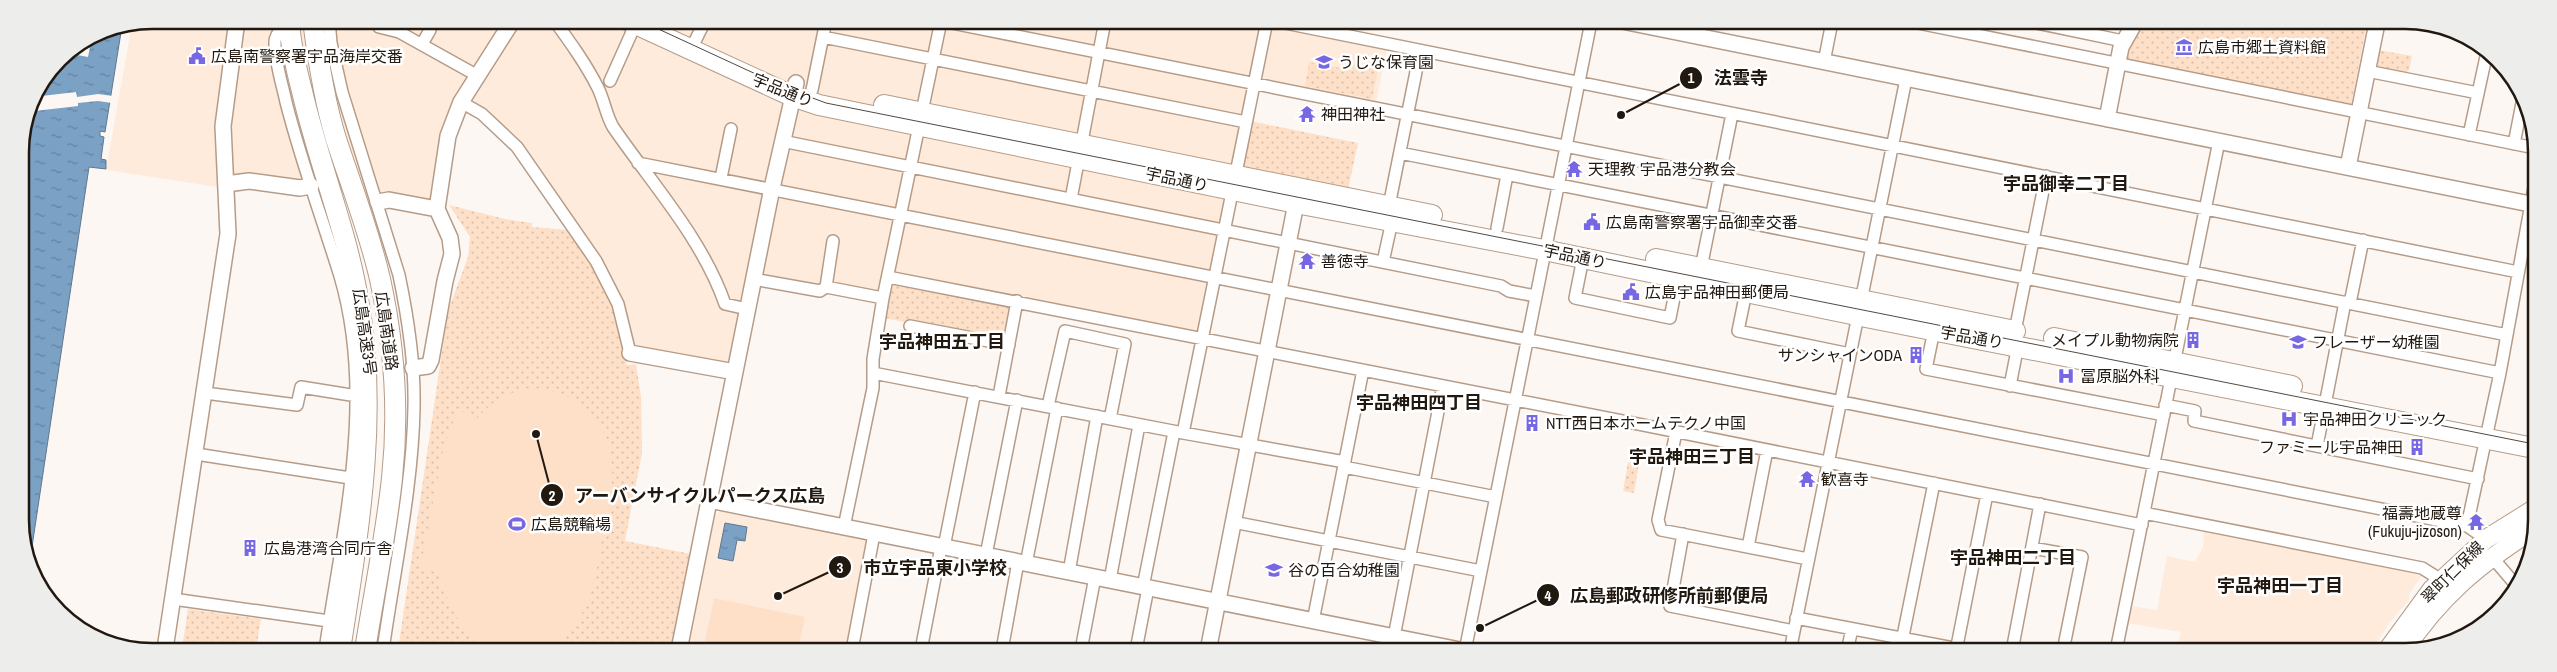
<svg xmlns="http://www.w3.org/2000/svg" width="2557" height="672" viewBox="0 0 2557 672" font-family="'Archivo Narrow','Noto Sans JP',sans-serif">
  <style>
    .built { fill: #ffebdb }
    .park { fill: url(#park-dots) }
    .pitch { fill: #fee0c8 }
    .water { fill: url(#water-ripples); stroke: #60788e }
    .pier { fill: #fdf7f3 }
    .lines { fill: none; stroke-linecap: round; stroke-linejoin: round }
    .street-casing { stroke: #b59c89; stroke-width: 14 }
    .secondary-casing { stroke: #b59c89; stroke-width: 18 }
    .primary-casing { stroke: #b59c89; stroke-width: 20 }
    .highway-casing { stroke: #b59c89; stroke-width: 22 }
    .street { stroke: #fff; stroke-width: 11 }
    .secondary { stroke: #fff; stroke-width: 15 }
    .primary { stroke: #fff; stroke-width: 18 }
    .highway { stroke: #fff; stroke-width: 20 }
    .tram { stroke: #514942; stroke-width: 1 }
    .labels { text-anchor: middle; dominant-baseline: central; stroke-width: 5; stroke-linejoin: round; paint-order: stroke }
    .poi-label { font-size: 16px; fill: #211810; stroke: #fff; text-anchor: start }
    .street-label { font-size: 16px; fill: #211810; stroke: #fff }
    .neighbourhood-label { font-size: 18px; font-weight: bold; fill: #211810; stroke: #fff }
    .rim { fill: none; stroke: #211810; stroke-width: 2.5 }
    .leader { fill: none; stroke: #211810; stroke-width: 2 }
    .callout-dot { fill: #211810; stroke: #fff; stroke-width: 2 }
    .mark-label { font-size: 15px; text-anchor: middle; font-weight: bold; fill: #fff }
    .callout-label { font-size: 18px; text-anchor: middle; font-weight: bold; fill: #211810; stroke: #fff; stroke-width: 5; stroke-linejoin: round; paint-order: stroke }
  </style>
  <defs>
    <pattern id="park-dots" width="8" height="8" patternUnits="userSpaceOnUse" patternTransform="scale(1.25)"><rect width="8" height="8" fill="#fee0c8"/><path d="M2 2h.1M6 6h.1" fill="none" stroke="#d9bfab" stroke-width="1.8" stroke-linecap="round"/></pattern>
    <pattern id="water-ripples" width="26" height="14" patternUnits="userSpaceOnUse" patternTransform="scale(1.25)"><rect width="26" height="14" fill="#7ba1c4"/><path d="M2 4q2-2 4 0t4 0M15 11q2-2 4 0t4 0" fill="none" stroke="#64829e"/></pattern>
  </defs>
  <rect width="100%" height="100%" fill="#fdf7f3"/>
  <path class="built" d="M152 20 1254 21 1262 23 1200 334 888 278 883 297 755 278 736 373 629 353 617 304 514 146 461 103 437 206 225 177 224 188 106 170 132 24Z
    M1274 25 1387 48 1376 103 1264 81 1261 77 1270 29Z
    M722 509 865 539 868 543 847 650H687L715 516Z
    M2204 530 2424 573 2409 594V600L2390 622 2371 652 2177 651 2181 632 2127 623 2130 606 2157 610 2167 556 2195 562 2203 547Z"/>
  <path class="park" d="M2143 22 2367 23 2351 105 2129 63 2127 59 2133 36Z
    M2378 50 2412 56 2409 70 2405 74 2379 68 2375 62Z
    M1309 62 1351 70 1353 65 1378 70 1372 99 1305 86Z
    M1250 121 1358 143 1348 190 1245 169 1242 166Z
    M449 205 505 219 532 223V227L569 230 610 294 627 365 636 364 641 397 642 453 625 541 691 554 672 650H398L448 311 468 257 470 237Z
    M897 281 1009 303 1012 308 1006 335 1000 340 884 318 891 285Z
    M1628 462 1639 464 1634 493 1623 491Z
    M188 609 261 619 256 650 182 649Z"/>
  <path class="pitch" d="M530 388C576 390 609 419 612 466 614 493 606 519 601 545 596 572 592 602 575 624 562 642 545 650 524 650 514 650 502 652 493 650 465 644 444 596 438 572L420 569 444 445 458 410 478 418C492 400 509 392 530 388Z
    M714 598 805 617 798 650H703Z"/>
  <path class="water" d="M122 26 105 132 100 131V136L104 137 101 159 106 160V169L89 167 30 560 23 546 20 143 30 101 59 58 102 30Z
    M725 523 747 527 745 541 737 540 733 561 718 558Z"/>
  <path class="pier" d="M78 46 90 47 88 57 67 53Z
    M76 92 77 97 98 94 113 96 112 103 98 101 78 103V106L35 111 34 106H32V111H28L33 97Z"/>
  <g class="lines">
    <g class="street-casing">
      <path id="street" d="M286 20C283 27 274 36 275 43 275 63 282 83 286 102 301 161 322 218 340 276 376 398 343 527 325 650
        M329 20 331 43 342 92 399 275C408 318 415 363 414 407 413 485 394 572 383 650
        M378 20 379 27 399 32 478 76
        M554 20C570 42 586 64 598 88 604 100 606 115 613 127 652 184 702 238 725 304L747 309
        M942 21 2507 335
        M1275 21 2518 272
        M1913 22 2535 148
        M2032 22 2123 41
        M823 37 1246 122
        M422 44 430 30 428 22 424 20
        M691 49 705 21
        M1824 62 1832 22
        M2367 71 2478 93
        M610 81 636 23
        M812 90 826 21
        M461 102 482 114 517 147 596 261 618 304 630 353
        M2469 135 2487 52
        M782 141 1501 286 1509 291 1536 296
        M2514 144 2522 103
        M1400 153 2500 373
        M638 163 2467 526 2486 539
        M721 178 731 129
        M1071 199 1105 21
        M1389 206 1420 52
        M1497 228 1507 175
        M1583 258 1575 298 1670 318 1678 278
        M1383 262 1392 221
        M1701 268 1732 114
        M888 277C1307 356 1724 442 2142 525
        M753 279 820 291 826 287 883 298
        M826 287 833 241
        M1746 292 1738 331 1850 354
        M2350 303 2363 240
        M910 326 1009 345
        M1934 330 1926 369 2164 415
        M2015 331 2046 176
        M873 373 1183 433 1345 462
        M2010 386 2018 345
        M205 393 297 405 301 387 357 396
        M999 396 1017 301
        M2165 405 2195 411 2194 421 2478 479
        M1048 406 1065 331 1125 344 1110 419
        M1676 432 1658 520 1661 530 1808 559
        M1183 433 1267 21
        M2317 446 2345 302
        M196 454 350 478
        M1344 467 1496 497
        M2144 513 2422 568 2446 583
        M1233 522 1481 571
        M2467 526 2500 373 2535 182
        M844 527 873 388V359L883 298 941 21
        M1683 534 1670 606 1794 631
        M944 547 975 392
        M1748 547 1767 450
        M2032 548 2082 557 2063 651
        M986 555 1017 400
        M2492 557 2515 584 2517 589
        M1026 564 1057 408
        M1069 572 1097 416
        M1110 580 1139 425
        M1143 587 1174 432
        M173 599 329 621
        M1796 618 1969 651
        M1313 621 1363 370
        M1394 637 1443 386
        M852 650 874 534
        M921 650 941 547
        M1002 650 1018 562
        M1081 650 1095 577
        M1136 650 1148 588
        M1465 651 1591 22
        M1790 651 1906 79
        M1847 651 1852 629
        M1900 651 1934 483
        M1956 651 1987 494
        M2012 651 2040 504
        M2116 651 2219 141"/>
    </g>
    <g class="secondary-casing">
      <path id="secondary" d="M1627 22 2535 205
        M2107 119 2121 47 2135 22
        M2348 167 2377 23
        M226 184 249 181 300 188 311 186
        M378 202 389 200 437 209
        M630 353 735 372
        M413 368 428 366 431 360 445 281 452 254 450 238 437 209 448 136 461 102 513 20
        M709 500 1465 651
        M165 649 228 234 223 126 237 20
        M679 650 772 188 796 83
        M1208 651 1298 193"/>
    </g>
    <g class="primary-casing">
      <path id="primary" d="M2386 652 2432 589 2486 539 2534 509
        M2403 652C2440 596 2479 564 2534 529"/>
    </g>
    <g class="highway-casing">
      <path id="highway" d="M289 20C290 44 296 68 302 91 318 161 346 228 358 299 379 416 358 534 340 650
        M313 20C318 60 324 100 336 139 351 185 369 231 380 279 394 343 399 413 392 478 386 535 374 593 365 650
        M629 21 792 96 819 105 1296 203 1544 250 1866 317 2534 448
        M884 105 1432 215
        M1656 259 2015 331
        M2054 338 2292 386"/>
    </g>
    <use href="#street" class="street"/>
    <use href="#secondary" class="secondary"/>
    <use href="#primary" class="primary"/>
    <use href="#highway" class="highway"/>
    <path class="tram" d="M641 21 786 88 826 103 2534 444"/>
  </g>
  <defs>
    <g id="museum-bare" transform="scale(1.35)"><path d="M0-6L6-3V-2H-6V-3ZM-5-1h2V3h-2ZM-1-1h2V3h-2ZM3-1h2V3H3ZM-6 4H6V6H-6Z" fill="#7767e2" stroke="#fff" stroke-width="2.5" paint-order="stroke"/></g>
    <g id="civic-bare" transform="scale(1.35)"><path d="M-.6-6.5H3V-4.5H.6V-3L4-1V1h2V6H-6V1h2V-1L-.6-3ZM-1.2 2.5V6h2.4V2.5Z" fill="#7767e2" stroke="#fff" stroke-width="2.5" paint-order="stroke"/></g>
    <g id="school-bare" transform="scale(1.35)"><path d="M0-5L7-2L0 1L-7-2ZM-4 1L0 2.5L4 1V4Q0 6-4 4Z" fill="#7767e2" stroke="#fff" stroke-width="2.5" paint-order="stroke"/></g>
    <g id="temple-bare" transform="scale(1.35)"><path d="M0-6L5-2H3V0L6.5 2.5H4V6H1.5V3h-3V6H-4V2.5H-6.5L-3 0V-2H-5Z" fill="#7767e2" stroke="#fff" stroke-width="2.5" paint-order="stroke"/></g>
    <g id="building-bare" transform="scale(1.35)"><path d="M-4-6H4V6H1V3H-1V6H-4ZM-2.5-4.3h1.7v1.8h-1.7ZM.8-4.3h1.7v1.8H.8ZM-2.5-1h1.7V.8h-1.7ZM.8-1h1.7V.8H.8Z" fill="#7767e2" stroke="#fff" stroke-width="2.5" paint-order="stroke"/></g>
    <g id="hospital-bare" transform="scale(1.35)"><path d="M-5-5h3v3.5h4V-5h3V5h-3V1.5h-4V5h-3Z" fill="#7767e2" stroke="#fff" stroke-width="2.5" paint-order="stroke"/></g>
    <g id="stadium-bare" transform="scale(1.35)"><path d="M0-5a6.5 5 0 1 0 0 10a6.5 5 0 1 0 0-10ZM-3.5-1.8h7v3.6h-7Z" fill="#7767e2" stroke="#fff" stroke-width="2.5" paint-order="stroke"/></g>
  </defs>
  <g fill-rule="evenodd">
    <use href="#museum-bare" x="2184" y="47"/>
    <use href="#civic-bare" x="197" y="56"/>
    <use href="#school-bare" x="1324" y="62"/>
    <use href="#temple-bare" x="1307" y="114"/>
    <use href="#temple-bare" x="1574" y="169"/>
    <use href="#civic-bare" x="1592" y="222"/>
    <use href="#temple-bare" x="1307" y="261"/>
    <use href="#civic-bare" x="1631" y="292"/>
    <use href="#building-bare" x="2193" y="340"/>
    <use href="#school-bare" x="2298" y="342"/>
    <use href="#building-bare" x="1916" y="355"/>
    <use href="#hospital-bare" x="2066" y="376"/>
    <use href="#hospital-bare" x="2289" y="419"/>
    <use href="#building-bare" x="1532" y="423"/>
    <use href="#building-bare" x="2417" y="447"/>
    <use href="#temple-bare" x="1807" y="479"/>
    <use href="#temple-bare" x="2476" y="522"/>
    <use href="#stadium-bare" x="517" y="524"/>
    <use href="#building-bare" x="250" y="548"/>
    <use href="#school-bare" x="1274" y="570"/>
  </g>
  <g class="labels">
    <g class="poi-label">
      <text x="2198" y="47">広島市郷土資料館</text>
      <text x="211" y="56">広島南警察署宇品海岸交番</text>
      <text x="1338" y="62">うじな保育園</text>
      <text x="1321" y="114">神田神社</text>
      <text x="1588" y="169">天理教 宇品港分教会</text>
      <text x="1606" y="222">広島南警察署宇品御幸交番</text>
      <text x="1321" y="261">善徳寺</text>
      <text x="1645" y="292">広島宇品神田郵便局</text>
      <text x="2179" y="340" text-anchor="end">メイプル動物病院</text>
      <text x="2312" y="342">フレーザー幼稚園</text>
      <text x="1902" y="355" text-anchor="end">サンシャインODA</text>
      <text x="2080" y="376">冨原脳外科</text>
      <text x="2303" y="419">宇品神田クリニック</text>
      <text x="1546" y="423">NTT西日本ホームテクノ中国</text>
      <text x="2403" y="447" text-anchor="end">ファミール宇品神田</text>
      <text x="1821" y="479">歓喜寺</text>
      <text x="2462" y="513" text-anchor="end">福壽地蔵尊<tspan x="2462" dy="18">(Fukuju-jizoson)</tspan></text>
      <text x="531" y="524">広島競輪場</text>
      <text x="264" y="548">広島港湾合同庁舎</text>
      <text x="1288" y="570">谷の百合幼稚園</text>
    </g>
    <g class="street-label">
      <text transform="translate(783 90) rotate(22)">宇品通り</text>
      <text transform="translate(1177 179) rotate(12)">宇品通り</text>
      <text transform="translate(1575 256) rotate(12)">宇品通り</text>
      <text transform="translate(387 331) rotate(82)">広島南道路</text>
      <text transform="translate(365 332) rotate(82)">広島高速3号</text>
      <text transform="translate(1972 337) rotate(10)">宇品通り</text>
      <text transform="translate(2452 572) rotate(-45)">翠町仁保線</text>
    </g>
    <g class="neighbourhood-label">
      <text x="2066" y="183">宇品御幸二丁目</text>
      <text x="942" y="341">宇品神田五丁目</text>
      <text x="1419" y="402">宇品神田四丁目</text>
      <text x="1692" y="456">宇品神田三丁目</text>
      <text x="2013" y="557">宇品神田二丁目</text>
      <text x="2280" y="585">宇品神田一丁目</text>
    </g>
  </g>
  <path d="M0 0H2557V672H0ZM152 29H2405A123 123 0 0 1 2528 152V520A123 123 0 0 1 2405 643H152A123 123 0 0 1 29 520V152A123 123 0 0 1 152 29Z" fill="#ededec" fill-rule="evenodd"/>
  <path class="rim" d="M152 29H2405A123 123 0 0 1 2528 152V520A123 123 0 0 1 2405 643H152A123 123 0 0 1 29 520V152A123 123 0 0 1 152 29Z"/>
  <path class="leader" d="M1621 115L1691 78M536 434L552 495M778 596L840 567M1480 628L1548 595"/>
  <g class="callout-dot">
    <circle cx="1621" cy="115" r="5"/>
    <circle cx="536" cy="434" r="5"/>
    <circle cx="778" cy="596" r="5"/>
    <circle cx="1480" cy="628" r="5"/>
    <circle cx="1691" cy="78" r="12"/>
    <circle cx="552" cy="495" r="12"/>
    <circle cx="840" cy="567" r="12"/>
    <circle cx="1548" cy="595" r="12"/>
  </g>
  <g class="mark-label">
    <text x="1691" y="83">1</text>
    <text x="552" y="501">2</text>
    <text x="840" y="573">3</text>
    <text x="1548" y="601">4</text>
  </g>
  <g class="callout-label">
    <text x="1741" y="84">法雲寺</text>
    <text x="700" y="502">アーバンサイクルパークス広島</text>
    <text x="935" y="574">市立宇品東小学校</text>
    <text x="1669" y="602">広島郵政研修所前郵便局</text>
  </g>
</svg>
